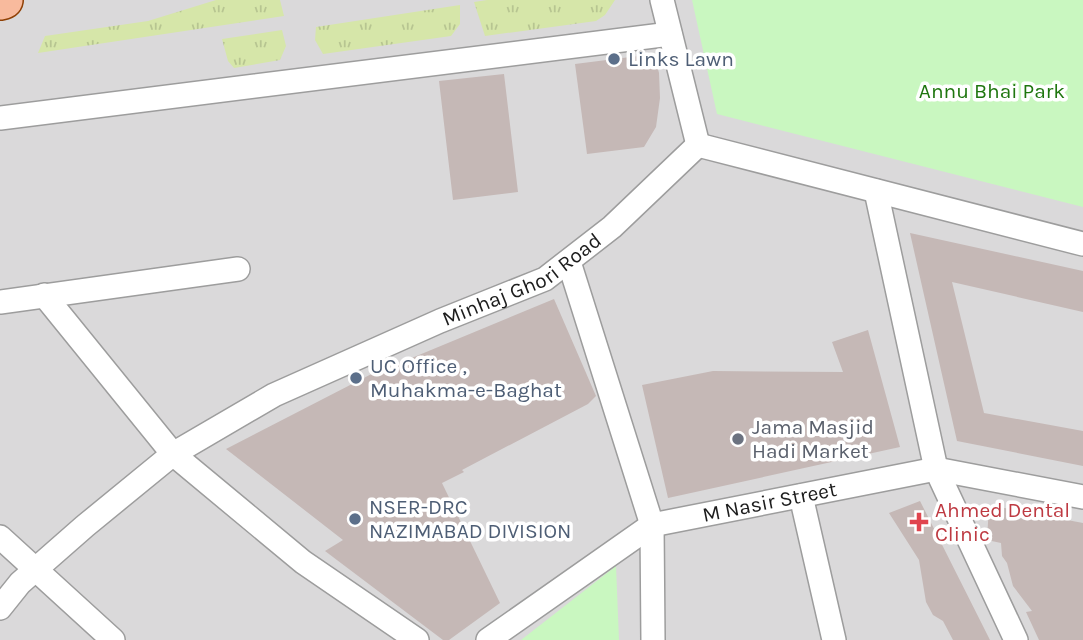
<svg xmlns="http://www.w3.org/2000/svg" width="1083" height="640" viewBox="0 0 1083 640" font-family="Karla,sans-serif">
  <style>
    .residential { fill: #dad9da }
    .grass { fill: url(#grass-tufts) }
    .park { fill: #c9f7c0 }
    .building { fill: #c5b8b6 }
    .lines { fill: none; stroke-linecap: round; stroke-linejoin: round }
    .minor-casing { stroke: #9d9d9d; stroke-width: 26 }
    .primary-casing { stroke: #8f4005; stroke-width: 40 }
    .minor { stroke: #fff; stroke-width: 23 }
    .primary { stroke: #f8ba9d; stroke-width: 37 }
    .service-dot { fill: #5c6f8a; stroke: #fff; stroke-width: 2.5 }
    .worship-dot { fill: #6b7280; stroke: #fff; stroke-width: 2.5 }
    .health-dot { fill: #e0444e; stroke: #fff; stroke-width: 2.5 }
    .labels { text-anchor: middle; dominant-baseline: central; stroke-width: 7; stroke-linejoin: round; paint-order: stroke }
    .service-label { font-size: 21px; fill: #4e5e75; stroke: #fff; text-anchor: start }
    .park-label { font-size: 21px; fill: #1f760f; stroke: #fff }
    .street-label { font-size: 21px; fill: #1c1c1c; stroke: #fff }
    .worship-label { font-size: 21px; fill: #5b616d; stroke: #fff; text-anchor: start }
    .health-label { font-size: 21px; fill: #be3a42; stroke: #fff; text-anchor: start }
  </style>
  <defs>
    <pattern id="grass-tufts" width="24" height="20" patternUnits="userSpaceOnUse" patternTransform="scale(1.75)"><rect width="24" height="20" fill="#d6e6a9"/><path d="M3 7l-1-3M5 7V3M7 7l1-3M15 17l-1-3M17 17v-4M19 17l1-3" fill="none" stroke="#b7c591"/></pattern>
  </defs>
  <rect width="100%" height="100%" fill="#ede7e2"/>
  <path class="residential" d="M0 0H1083V640H0Z"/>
  <path class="grass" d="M216 0H280L284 16 38 53 45 36 148 21Z
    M487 0H615L605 15 596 21 485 36 474 2Z
    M460 5V24L451 36 323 54 315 40 316 27Z
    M282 30 286 46 280 60 234 68 228 61 222 39Z"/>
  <path class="park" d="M692 0H1083V207L717 114Z
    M616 566 619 640H521Z"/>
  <path class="building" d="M654 54 659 73 660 98 656 127 644 147 587 154 575 64Z
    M504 74 518 192 453 200 439 81Z
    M910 233 1083 271V312L952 282 984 413 1083 431V466L957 441Z
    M554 299 596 396 588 404 462 470 464 472 442 483 500 603 449 640H443L325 551 343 540 226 449 389 365 390 367Z
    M868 330 900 447 668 498 642 385 713 371 843 372 832 342Z
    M920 501 990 640H953L943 621 933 615 926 602 919 560 889 513Z
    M989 505 1083 523V640H1039L1026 612 1032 611 1013 586 1007 563 1002 556 1001 543 987 540Z"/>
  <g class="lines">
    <g class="minor-casing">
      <g id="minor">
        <path d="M662 0 698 145"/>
        <path d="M0 118 670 34"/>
        <path d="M698 145 1083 244"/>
        <path d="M876 191 936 469 1016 640"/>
        <path d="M569 262 652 525 653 640"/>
        <path d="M44 295 173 454 303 562 417 640"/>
        <path d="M0 302 238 269"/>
        <path d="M801 496 834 640"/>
        <path d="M0 537 113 640"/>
        <path id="s1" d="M0 608 20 583 85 526 173 454 274 395 440 321 545 279 612 227 698 145"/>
        <path id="s2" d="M488 640 652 525 936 469 1083 497"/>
      </g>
    </g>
    <g class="primary-casing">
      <path id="primary" d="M0 1 4 0"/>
    </g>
    <use href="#minor" class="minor"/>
    <use href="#primary" class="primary"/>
  </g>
  <g class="service-dot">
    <circle cx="614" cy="59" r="7"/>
    <circle cx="356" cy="378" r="7"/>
    <circle cx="355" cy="519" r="7"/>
  </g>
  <circle class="worship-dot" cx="738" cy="439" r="7"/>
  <path class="health-dot" d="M915.5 511.5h7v7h7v7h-7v7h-7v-7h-7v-7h7z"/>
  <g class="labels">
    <g class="service-label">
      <text x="628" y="59">Links Lawn</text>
      <text x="370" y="366">UC Office ,<tspan x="370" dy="24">Muhakma-e-Baghat</tspan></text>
      <text x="369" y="507">NSER-DRC<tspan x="369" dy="24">NAZIMABAD DIVISION</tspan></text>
    </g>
    <g class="park-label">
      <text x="992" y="91">Annu Bhai Park</text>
    </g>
    <g class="street-label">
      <text stroke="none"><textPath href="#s1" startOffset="623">Minhaj Ghori Road</textPath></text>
      <text stroke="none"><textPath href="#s2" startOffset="320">M Nasir Street</textPath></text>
    </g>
    <g class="worship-label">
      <text x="752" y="427">Jama Masjid<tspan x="752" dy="24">Hadi Market</tspan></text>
    </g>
    <g class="health-label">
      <text x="935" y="510">Ahmed Dental<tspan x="935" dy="24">Clinic</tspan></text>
    </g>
  </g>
</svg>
